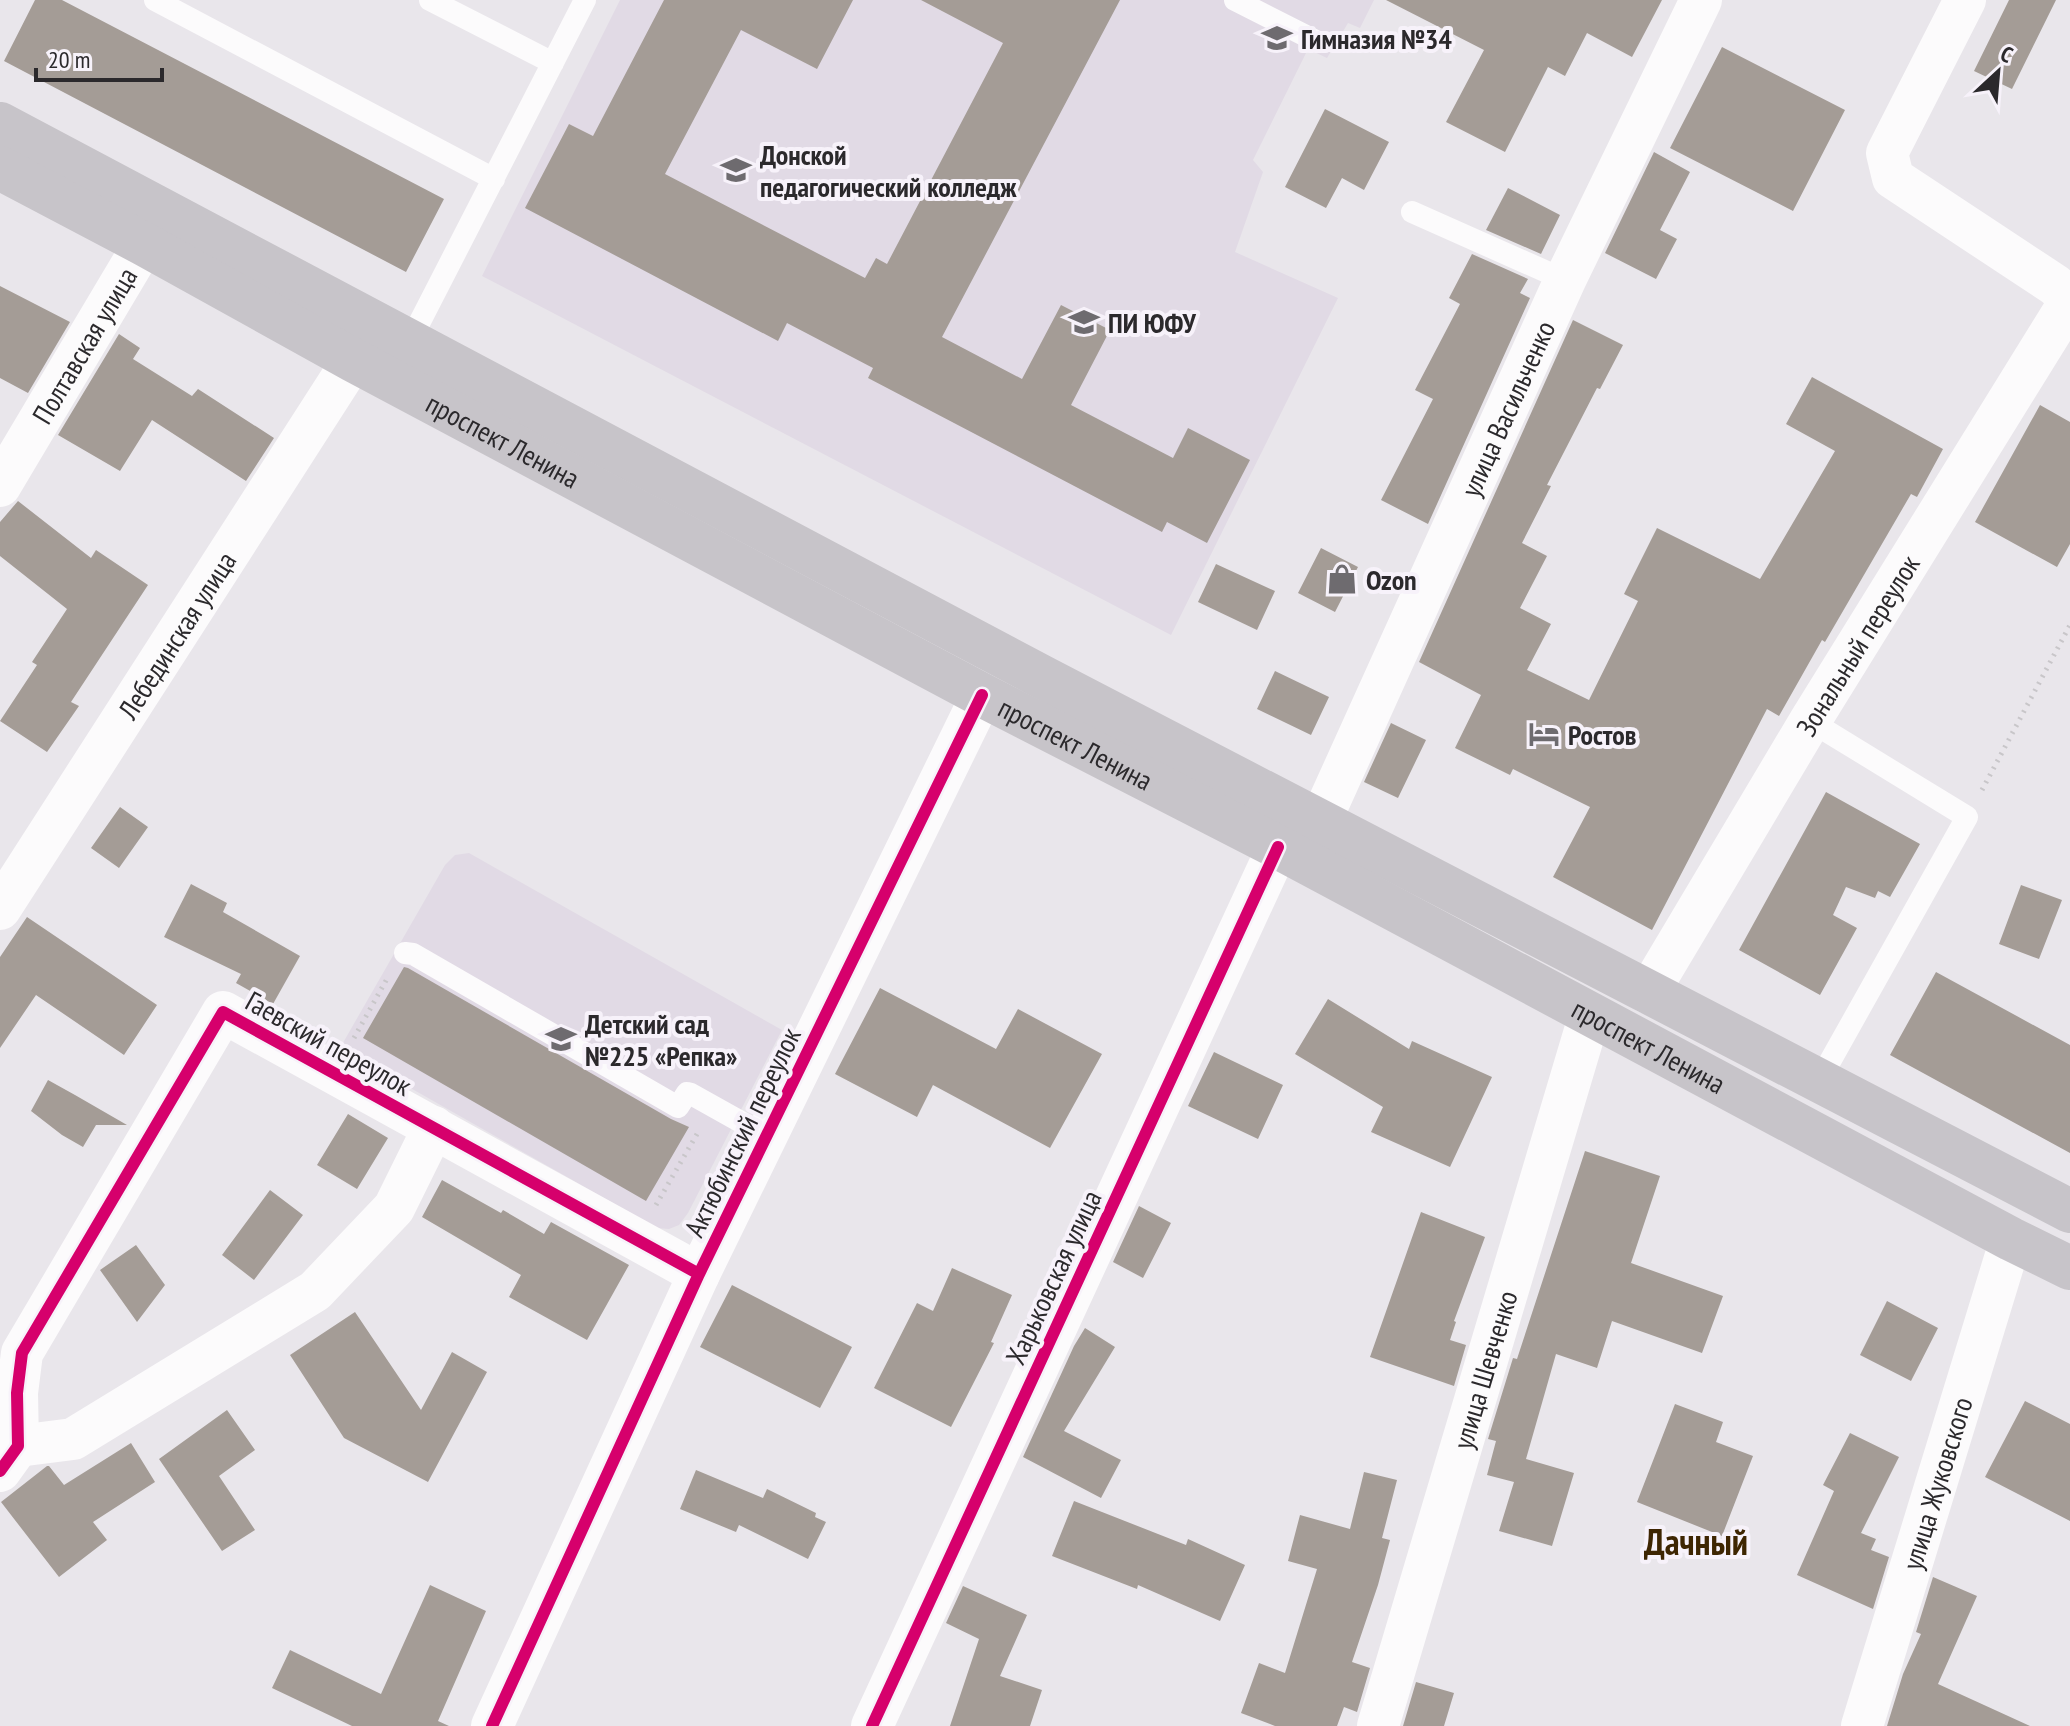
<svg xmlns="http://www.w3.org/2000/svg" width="2070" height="1726" viewBox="0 0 2070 1726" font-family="'PT Sans Narrow',sans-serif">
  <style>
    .built { fill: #e1dae5 }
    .building { fill: #a49c96 }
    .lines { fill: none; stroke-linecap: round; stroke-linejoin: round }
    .path { stroke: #c8c6c9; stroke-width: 5; stroke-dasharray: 2 6; stroke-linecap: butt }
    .service { stroke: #fcfbfc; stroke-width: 22 }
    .minor { stroke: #fcfbfc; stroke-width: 42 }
    .secondary { stroke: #c7c4c9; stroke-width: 44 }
    .cycleway-casing { stroke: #f7f2fa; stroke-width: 17 }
    .cycleway { stroke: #d6006c; stroke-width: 12 }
    .labels { text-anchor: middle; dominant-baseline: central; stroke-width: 8; stroke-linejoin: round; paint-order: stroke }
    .poi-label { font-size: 28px; font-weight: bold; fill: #2b292c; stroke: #f7f2fa; text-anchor: start }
    .street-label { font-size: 28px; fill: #2b292c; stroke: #f7f2fa }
    .district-label { font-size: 36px; font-weight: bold; fill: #3e2602; stroke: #f7f2fa }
  </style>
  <rect width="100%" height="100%" fill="#e9e6eb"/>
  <path class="built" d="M620 0H1374L1360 28 1348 23 1327 58 1308 49 1253 160 1263 172 1235 252 1338 298 1171 635 482 276Z
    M469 853 782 1030 688 1213 679 1225 669 1229 657 1228 340 1048 445 865 455 855Z"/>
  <path class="building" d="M35 0H62L444 199 406 272 4 61Z
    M664 0H853L817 69 741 30 665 174 865 278 876 258 887 264 1003 43 921 0H1120L942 337 1022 379 1061 305 1110 330 1071 405 1173 458 1188 428 1250 460 1207 543 1167 522 1162 532 868 378 873 368 787 323 778 341 525 208 569 124 593 136Z
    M1386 0H1662L1632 57 1587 33 1565 76 1548 67 1505 152 1446 122 1484 50Z
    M2009 0H2056L2012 89 1974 71Z
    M1722 47 1845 110 1793 211 1670 148Z
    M1325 109 1389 142 1364 190 1342 178 1326 208 1285 187Z
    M1654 152 1690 172 1660 230 1677 239 1656 279 1605 253Z
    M1508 188 1560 215 1541 254 1486 230Z
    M1472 254 1528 279 1520 293 1530 298 1428 524 1381 500 1433 399 1415 390 1460 304 1449 298Z
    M0 286 70 322 28 393 0 378Z
    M1573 320 1623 345 1600 389 1597 388 1547 485 1551 486 1522 543 1547 556 1520 608 1551 624 1527 670 1589 700 1638 601 1624 594 1657 528 1760 579 1835 451 1786 424 1812 377 1943 449 1917 497 1911 494 1825 642 1822 640 1779 716 1767 709 1652 930 1553 877 1590 807 1513 769 1510 775 1455 748 1481 695 1419 662Z
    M119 334 140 348 133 359 192 396 198 389 274 438 246 481 152 420 120 471 58 435Z
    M2040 405 2070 422V544L2057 567 1975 522Z
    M18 501 91 558 96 550 148 585 71 702 79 706 47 752 0 721 37 665 32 662 67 609 0 556V522Z
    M1321 548 1358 567 1335 612 1298 593Z
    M1216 564 1275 591 1257 630 1198 602Z
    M1275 671 1329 697 1311 735 1257 709Z
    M1391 723 1426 740 1398 798 1364 782Z
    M1826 792 1920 844 1890 897 1878 891 1875 898 1846 887 1833 915 1857 928 1820 995 1739 950Z
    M120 807 148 827 119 868 91 848Z
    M191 884 227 903 223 912 300 956 273 1004 236 983 241 974 164 937Z
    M2021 885 2062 900 2039 959 1999 944Z
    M27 917 157 1005 124 1055 36 995 0 1048V957Z
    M404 967 408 968 671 1119 689 1127 646 1201 363 1038Z
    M1936 972 2070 1045V1153L1890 1055Z
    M880 988 996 1049 1018 1009 1102 1054 1050 1148 933 1085 917 1117 835 1074Z
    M1328 999 1409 1049 1412 1041 1492 1077 1450 1167 1371 1132 1383 1107 1295 1054Z
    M1214 1052 1283 1085 1258 1139 1188 1106Z
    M48 1080 75 1095 127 1125H96L83 1147 62 1135 31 1111Z
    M348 1114 388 1138 357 1189 317 1165Z
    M1585 1151 1660 1176 1631 1263 1723 1296 1702 1353 1612 1321 1597 1368 1556 1354 1526 1459 1574 1473 1552 1546 1499 1531 1514 1482 1487 1475 1496 1441 1488 1439 1513 1358 1517 1359Z
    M442 1180 501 1213 503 1210 544 1234 551 1222 629 1265 587 1340 509 1297 521 1275 422 1217Z
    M270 1190 303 1215 254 1280 222 1255Z
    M1139 1206 1171 1223 1143 1278 1113 1262Z
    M1421 1212 1485 1237 1454 1321 1456 1322 1450 1340 1466 1345 1454 1386 1370 1357Z
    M136 1245 165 1285 137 1322 100 1270Z
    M952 1268 1012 1295 991 1342 994 1343 951 1427 874 1388 917 1303 933 1311Z
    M732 1285 852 1347 820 1408 700 1347Z
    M1887 1301 1938 1328 1911 1381 1860 1355Z
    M355 1312 421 1410 452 1352 487 1372 428 1482 344 1438 290 1355Z
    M1085 1328 1115 1347 1064 1431 1121 1460 1101 1498 1023 1457 1074 1346Z
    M2025 1401 2070 1424V1521L1985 1477Z
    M1675 1404 1723 1422 1716 1442 1753 1456 1722 1536 1637 1502Z
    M227 1410 255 1450 219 1476 255 1530 222 1551 159 1459Z
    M1850 1433 1899 1457 1861 1533 1876 1539 1871 1550 1889 1557 1873 1609 1797 1575 1834 1491 1823 1485Z
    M131 1443 155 1482 93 1522 107 1540 59 1577 1 1502 47 1466H49L64 1485Z
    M696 1470 763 1498 767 1489 816 1513 815 1517 826 1522 808 1559 739 1525 736 1532 680 1509Z
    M1364 1472 1397 1480 1382 1538 1390 1540 1378 1585 1352 1662 1370 1668 1357 1712 1344 1707 1337 1726H1275L1241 1713 1259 1663 1285 1673 1317 1569 1288 1561 1300 1515 1350 1529Z
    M1074 1501 1186 1545 1188 1539 1245 1565 1220 1621 1138 1585 1137 1589 1052 1556Z
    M1933 1577 1977 1596 1938 1684 2030 1726H1887L1903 1674 1921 1634 1916 1632Z
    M430 1585 486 1611 438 1721 449 1726H352L272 1688 290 1650 381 1694Z
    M963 1586 1027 1615 1000 1676 1042 1690 1030 1726H950L979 1639 946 1623Z
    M1416 1682 1454 1693 1444 1726H1403Z"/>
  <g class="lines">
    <path class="path" d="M1982 790 2070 625
      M354 1038 388 977
      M656 1205 697 1134"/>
    <path class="service" d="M155 0 494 179
      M430 0 553 63
      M1235 0 1318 42
      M1412 212 1565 280
      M410 341 585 0
      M1810 721 1967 817 1819 1081
      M405 953 413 954 678 1107 687 1093 691 1094 766 1136"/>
    <g class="minor">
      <path d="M1965 0 1887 153 1893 178 2055 285 2070 299"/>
      <path id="s1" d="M0 486 144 244"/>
      <path id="s2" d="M1320 822 1565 280 1701 0"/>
      <path id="s3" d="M0 909 353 360"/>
      <path id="s4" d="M1648 993 1810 721 2070 301"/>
      <path d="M18 1446 73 1439 315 1291 394 1208 434 1127"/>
      <path d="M0 1471 18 1446 17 1393 22 1353 223 1012 699 1274"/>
      <path d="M492 1726 699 1274 982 695"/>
      <path d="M872 1726 1278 847"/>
      <path id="s5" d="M1378 1726 1590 1014"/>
      <path id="s6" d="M1862 1726 2011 1239"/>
    </g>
    <g class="secondary">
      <path d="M0 124 1044 678 2070 1211"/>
      <path id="s7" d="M0 168 144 244 353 360 982 695 1278 847 2011 1239 2070 1268"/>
    </g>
    <g class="cycleway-casing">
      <path id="cycleway" d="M0 1471 18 1446 17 1393 22 1353 223 1012 699 1274
        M492 1726 699 1274 982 695
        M872 1726 1278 847"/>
    </g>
    <use href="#cycleway" class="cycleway"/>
  </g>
  <defs>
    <g id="school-bare" transform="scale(2.4)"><path d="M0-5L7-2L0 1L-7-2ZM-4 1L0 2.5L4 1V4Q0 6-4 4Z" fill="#6e6b6f" stroke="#f7f2fa" stroke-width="2.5" paint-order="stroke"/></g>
    <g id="university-bare" transform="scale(2.4)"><path d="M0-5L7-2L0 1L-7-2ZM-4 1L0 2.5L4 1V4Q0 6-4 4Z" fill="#6e6b6f" stroke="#f7f2fa" stroke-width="2.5" paint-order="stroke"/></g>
    <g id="shop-bare" transform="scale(2.4)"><path d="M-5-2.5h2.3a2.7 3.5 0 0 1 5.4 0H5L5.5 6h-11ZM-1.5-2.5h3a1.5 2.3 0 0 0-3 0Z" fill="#6e6b6f" stroke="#f7f2fa" stroke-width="2.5" paint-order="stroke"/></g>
    <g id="hotel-bare" transform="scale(2.4)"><path d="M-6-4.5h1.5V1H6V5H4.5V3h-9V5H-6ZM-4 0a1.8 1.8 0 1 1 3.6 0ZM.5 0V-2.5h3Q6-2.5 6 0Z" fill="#6e6b6f" stroke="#f7f2fa" stroke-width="2.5" paint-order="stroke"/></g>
  </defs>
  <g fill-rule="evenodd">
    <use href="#school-bare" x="1277" y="38"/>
    <use href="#university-bare" x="736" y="170"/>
    <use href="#university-bare" x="1084" y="322"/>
    <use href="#shop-bare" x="1342" y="579"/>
    <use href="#hotel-bare" x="1544" y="734"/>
    <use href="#school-bare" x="561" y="1039"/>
  </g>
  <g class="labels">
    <g class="poi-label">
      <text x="1301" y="38">Гимназия №34</text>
      <text x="760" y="154">Донской<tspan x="760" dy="32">педагогический колледж</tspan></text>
      <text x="1108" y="322">ПИ ЮФУ</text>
      <text x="1366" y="579">Ozon</text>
      <text x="1568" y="734">Ростов</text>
      <text x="585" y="1023">Детский сад<tspan x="585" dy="32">№225 «Репка»</tspan></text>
    </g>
    <g class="street-label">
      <text stroke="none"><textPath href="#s1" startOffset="164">Полтавская улица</textPath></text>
      <text stroke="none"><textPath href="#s2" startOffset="454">улица Васильченко</textPath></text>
      <text stroke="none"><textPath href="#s7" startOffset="572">проспект Ленина</textPath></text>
      <text stroke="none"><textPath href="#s3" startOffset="326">Лебединская улица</textPath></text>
      <text stroke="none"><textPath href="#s4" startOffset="406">Зональный переулок</textPath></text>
      <text stroke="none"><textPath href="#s7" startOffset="1220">проспект Ленина</textPath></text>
      <text transform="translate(329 1043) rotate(29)">Гаевский переулок</text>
      <text stroke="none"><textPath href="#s7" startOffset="1868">проспект Ленина</textPath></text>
      <text transform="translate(742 1132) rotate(-64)">Актюбинский переулок</text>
      <text transform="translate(1053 1277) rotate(-65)">Харьковская улица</text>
      <text stroke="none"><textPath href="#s5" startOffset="372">улица Шевченко</textPath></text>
      <text stroke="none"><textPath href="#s6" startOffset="254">улица Жуковского</textPath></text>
    </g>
    <g class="district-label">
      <text x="1696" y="1541">Дачный</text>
    </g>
  </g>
  <g transform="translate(1998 72) rotate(26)" stroke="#f7f2fa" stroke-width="6" paint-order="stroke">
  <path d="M0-6L14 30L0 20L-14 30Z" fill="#2b292c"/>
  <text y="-12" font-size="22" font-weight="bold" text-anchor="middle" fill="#2b292c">С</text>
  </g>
  <path d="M36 68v12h126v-12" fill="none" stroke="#2b292c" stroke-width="4"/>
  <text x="48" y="68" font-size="24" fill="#2b292c" stroke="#f7f2fa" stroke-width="6" paint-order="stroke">20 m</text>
</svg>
